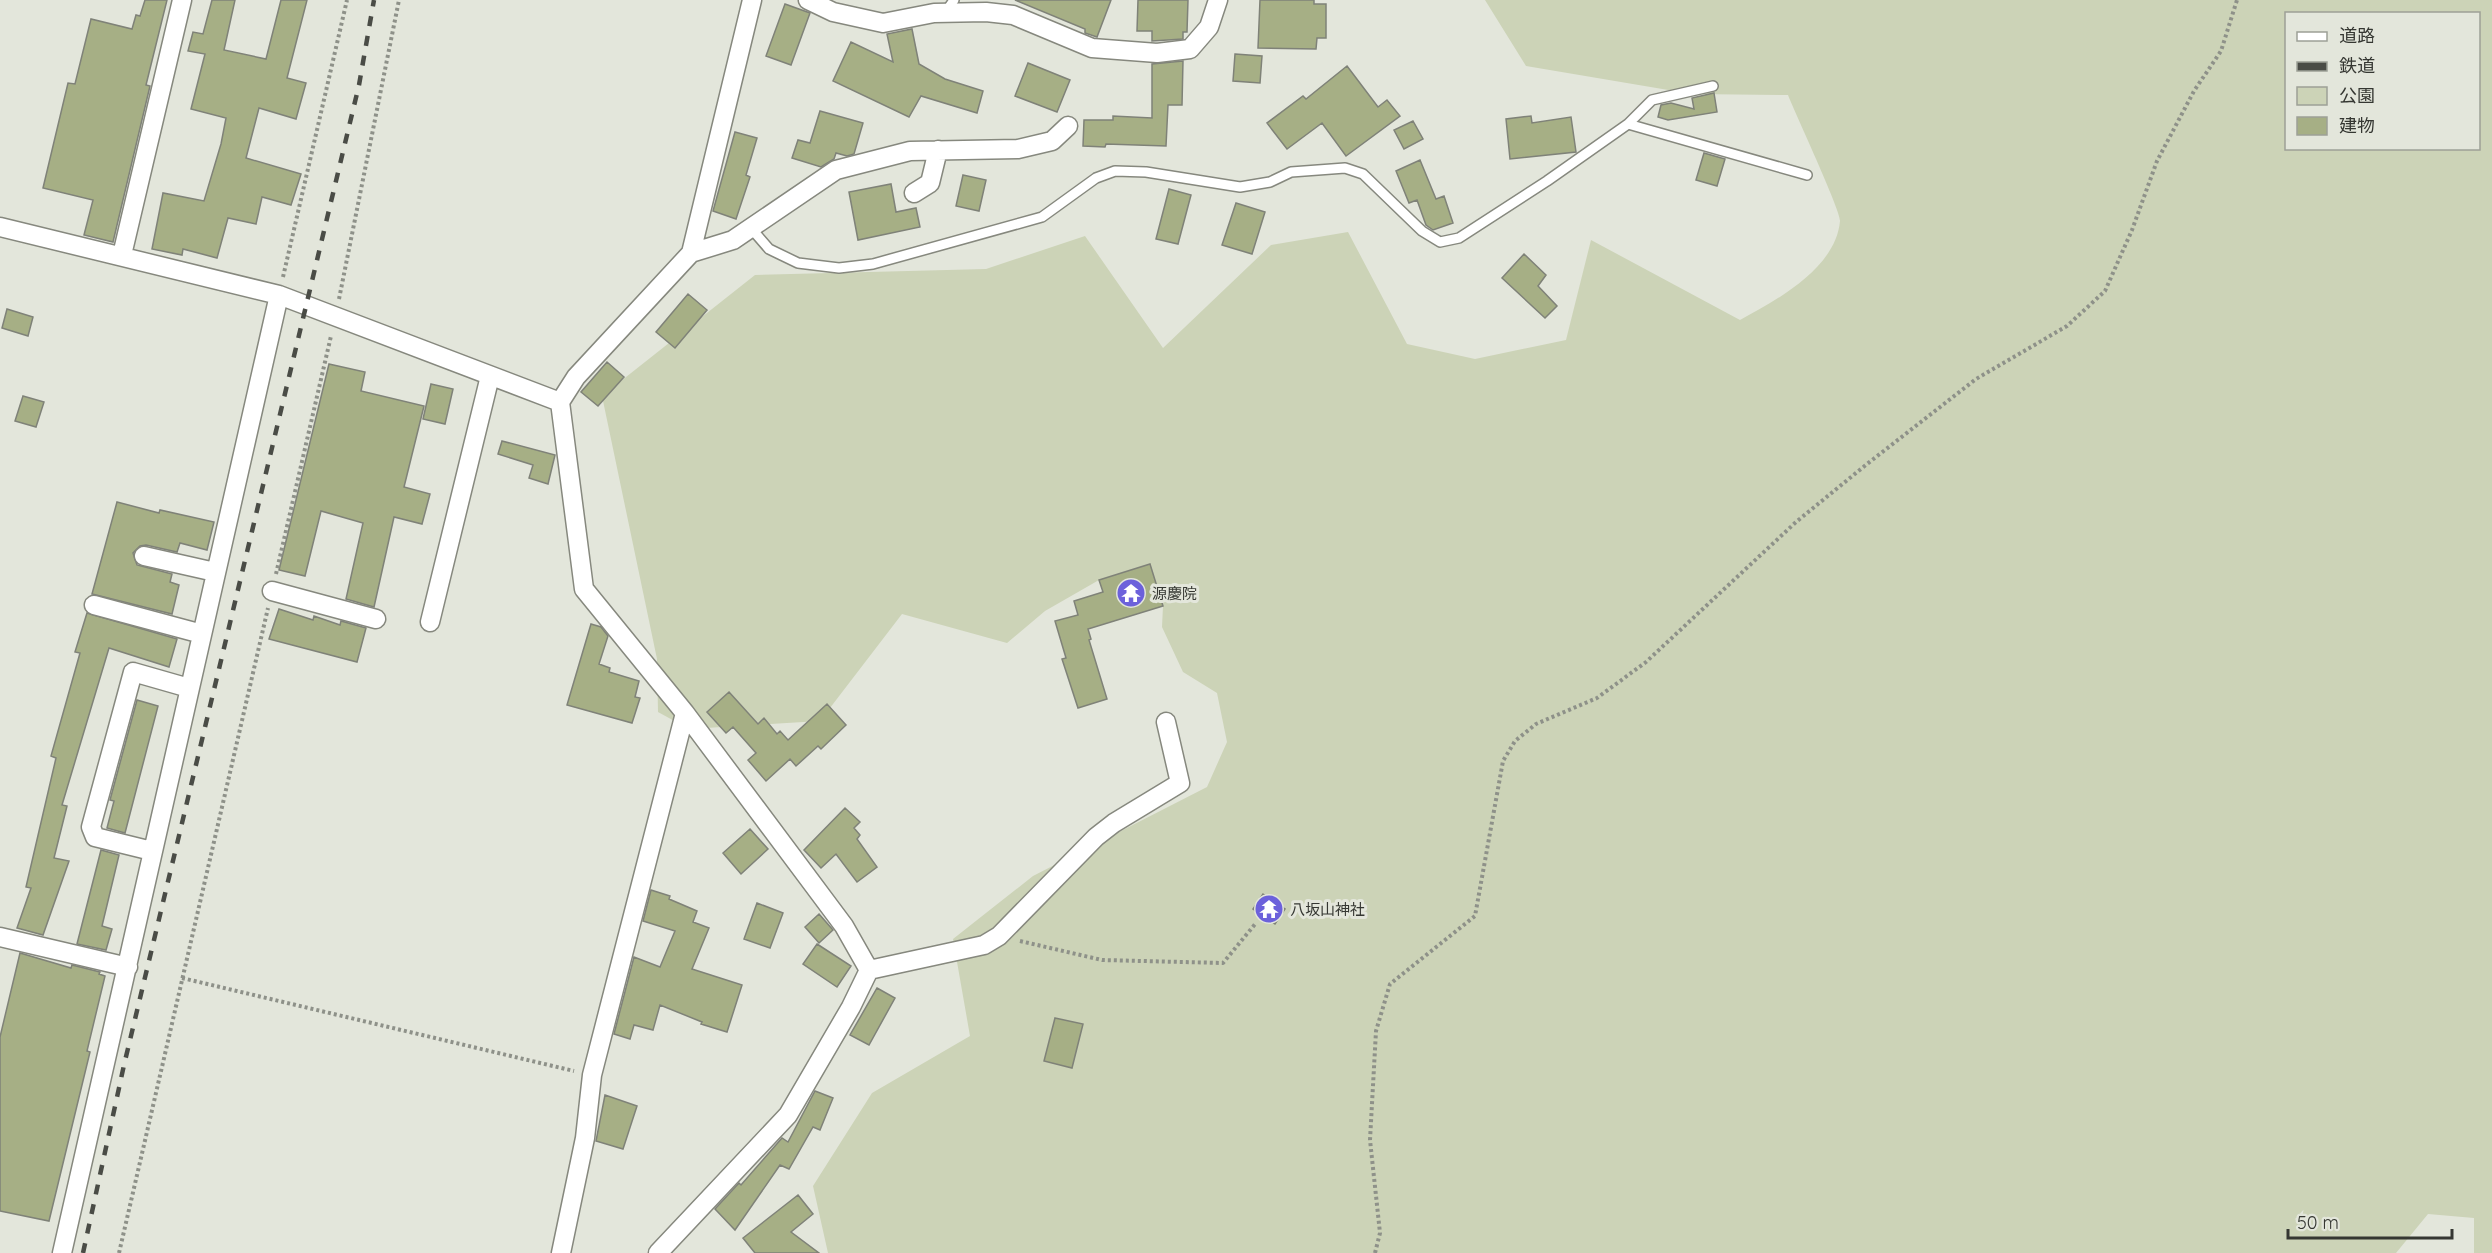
<svg xmlns="http://www.w3.org/2000/svg" width="2492" height="1253" viewBox="0 0 2492 1253" font-family="Quicksand,'Noto Sans JP',sans-serif">
  <style>
    .green { fill: #ccd3b7; fill-rule: evenodd }
    .building { fill: #a6af85; stroke: #7f8278; stroke-width: 1.5 }
    .lines { fill: none; stroke-linecap: round; stroke-linejoin: round }
    .lane-casing { stroke: #86887e; stroke-width: 12 }
    .street-casing { stroke: #86887e; stroke-width: 21 }
    .path { stroke: #8e9189; stroke-width: 4; stroke-dasharray: 3 3; stroke-linecap: butt }
    .lane { stroke: #fff; stroke-width: 9 }
    .street { stroke: #fff; stroke-width: 18 }
    .rail { stroke: #4a4c46; stroke-width: 4.5; stroke-dasharray: 10 10; stroke-linecap: butt }
    .labels { text-anchor: middle; dominant-baseline: central; stroke-width: 6; stroke-linejoin: round; paint-order: stroke }
    .poi-label { font-size: 15px; fill: #353732; stroke: #e3e6db; text-anchor: start }
  </style>
  <rect width="100%" height="100%" fill="#e3e6db"/>
  <path class="green" d="M1485 0H2492V1253H2474V1218L2428 1214 2396 1253H828L813 1186 872 1093 970 1036 953 939 1033 876 1207 787 1227 742 1217 693 1183 672 1162 627 1163 606 1150 565 1099 580 1045 611 1007 643 902 614 820 721 689 729 658 712 657 659 602 396 755 275 986 269 1085 236 1163 348 1271 245 1348 232 1407 344 1475 359 1566 340 1591 240 1740 320C1777 300 1836 268 1840 221 1841 211 1795 113 1788 95L1692 94 1526 66ZM2286 14H2478V148H2286Z"/>
  <path class="building" d="M145 0H167L146 85 150 86 113 242 84 235 93 200 43 188 68 83 75 84 91 19 132 29 136 15 140 16Z
    M212 0H235L224 50 266 59 281 0H307L287 78 306 83 296 119 259 108 246 158 301 174 291 205 262 197 256 224 228 218 217 258 183 249 182 255 152 249 163 193 204 201 221 144 226 118 191 109 205 54 188 51 193 32 203 34Z
    M1015 0H1111L1097 37 1085 33V29Z
    M1138 0H1188L1187 32H1183V39L1152 41V31H1137Z
    M1260 0H1314V4H1326V38H1317L1316 49 1258 48Z
    M785 4 810 13 791 65 766 56Z
    M912 29 919 64 945 79 983 91 977 113 921 96 909 117 833 81 851 42 893 62 887 34Z
    M1235 54 1262 56 1260 83 1233 81Z
    M1183 61 1182 105H1168L1166 146 1106 144 1105 147 1083 146 1084 120H1113V116L1152 118V64Z
    M1028 63 1070 80 1057 112 1015 96Z
    M1347 66 1378 107 1387 100 1400 116 1346 156 1322 123 1287 149 1267 123 1303 96 1306 99Z
    M1714 93 1717 112 1668 120 1658 117 1661 105 1671 103 1694 109 1692 98Z
    M820 111 863 123 854 154 847 156 836 153 834 159 821 167 792 158 798 140 810 143Z
    M1531 116 1532 123 1571 117 1576 152 1510 159 1506 119Z
    M1413 121 1423 139 1404 149 1394 130Z
    M735 132 757 138 746 175 750 177 736 219 713 211Z
    M1704 153 1725 159 1717 186 1696 180Z
    M1420 160 1436 199 1444 196 1453 223 1433 230 1426 225 1417 200 1409 203 1396 171Z
    M963 175 986 180 979 211 956 206Z
    M891 184 896 212 916 208 920 227 858 240 849 192Z
    M1169 189 1191 195 1178 244 1156 239Z
    M1236 203 1265 212 1252 254 1222 245Z
    M1524 254 1546 275 1538 286 1557 306 1545 318 1502 278Z
    M688 294 707 310 675 348 656 332Z
    M7 309 33 317 28 336 2 328Z
    M607 362 624 377 598 406 581 392Z
    M329 364 365 372 361 391 424 406 404 487 430 494 422 524 394 517 374 607 346 599 363 523 321 511 305 576 279 570Z
    M431 384 453 389 445 424 423 419Z
    M23 396 44 402 36 427 15 421Z
    M502 441 555 455 548 484 529 478 533 465 498 454Z
    M117 502 159 513 160 510 214 522 207 550 180 543 177 552 146 545 140 546 133 553 137 565 172 574 170 582 179 585 172 614 92 594Z
    M1150 564 1163 606 1088 629 1091 639 1089 640 1107 699 1078 708 1062 659 1066 658 1055 621 1078 615 1074 601 1103 592 1099 580Z
    M279 609 313 620 314 616 340 625 341 621 366 628 357 662 269 639Z
    M87 613 177 639 169 667 109 648 62 805 67 806 54 858 69 861 43 935 17 928 31 888 26 887 56 758 51 756 80 653 75 652Z
    M591 624 601 627 608 636 599 664 610 668 609 672 639 681 635 697 640 698 632 723 567 705Z
    M729 692 758 724 764 718 777 734 780 731 788 740 827 704 846 725 821 749 818 746 796 766 790 759 766 781 748 760 756 753 733 727 726 733 707 712Z
    M137 700 158 706 125 833 107 828 114 801 110 800Z
    M845 808 860 822 854 828 860 835 857 839 877 867 857 882 836 854 821 868 804 850Z
    M750 829 768 849 741 874 723 853Z
    M101 850 119 855 102 926 112 929 106 950 77 944Z
    M651 890 670 896 669 899 697 911 693 922 709 928 692 969 742 985 727 1032 701 1024 702 1022 660 1005 653 1030 634 1025 630 1039 614 1034 634 957 660 967 675 931 643 921Z
    M1263 894 1285 909 1275 924 1253 909Z
    M757 903 783 913 770 948 744 939Z
    M819 914 833 930 819 943 805 927Z
    M817 944 851 966 837 987 803 964Z
    M20 953 71 968 72 965 100 972 99 974 105 976 87 1051 90 1052 49 1221 0 1211V1037Z
    M877 988 895 998 869 1045 850 1035Z
    M1055 1018 1083 1024 1072 1068 1044 1061Z
    M815 1091 833 1098 820 1130 813 1127 789 1169 780 1165 735 1230 715 1209 739 1183 741 1185 782 1138 788 1142Z
    M605 1095 637 1106 623 1149 596 1141Z
    M798 1195 813 1214 791 1232 819 1253H755L743 1238Z"/>
  <g class="lines">
    <g class="lane-casing">
      <path id="lane" d="M945 13 954 0
        M1628 124 1807 175
        M750 227 769 249 798 263 839 268 873 264 1042 217 1096 178 1115 171 1146 172 1240 187 1270 182 1291 172 1345 168 1363 174 1422 231 1440 242 1459 238 1547 181 1628 124 1652 100 1713 86"/>
    </g>
    <g class="street-casing">
      <path id="street" d="M808 0 833 12 883 23 934 13 986 12 1013 15 1092 48 1157 53 1190 49 1209 27 1218 0
        M914 193 930 183 938 150
        M0 227 279 295 560 402
        M691 253 733 240 836 170 910 151 1018 149 1052 141 1068 126
        M122 255 182 0
        M144 556 215 572
        M272 591 376 619
        M94 605 202 634
        M430 622 490 376
        M152 851 95 837 91 827 133 672 189 688
        M0 937 128 967
        M869 970 984 945 999 936 1096 837 1114 823 1180 783 1166 722
        M62 1253 279 295
        M561 1253 585 1138 592 1075 685 713
        M658 1253 788 1115 851 1007 869 970 844 926 685 713 584 589 560 402 576 377 691 253 752 0"/>
    </g>
    <path class="path" d="M283 277 347 0
      M339 299 399 0
      M276 574 331 336
      M1020 941 1102 960 1223 963 1256 923
      M182 978 574 1071
      M119 1253 268 608
      M1375 1253 1380 1233 1370 1140 1376 1031 1390 984 1475 916 1503 761 1515 741 1536 724 1597 698 1646 662 1796 522 1867 464 1976 379 2067 326 2105 291 2132 230 2157 161 2194 91 2221 51 2237 0"/>
    <use href="#lane" class="lane"/>
    <use href="#street" class="street"/>
    <path class="rail" d="M83 1253 124 1065 359 85 374 0"/>
  </g>
  <defs>
    <g id="temple-disc" transform="scale(1.5)"><circle r="9.5" fill="#6c61db" stroke="#e3e6db"/><path d="M0-6L5-2H3V0L6.5 2.5H4V6H1.5V3h-3V6H-4V2.5H-6.5L-3 0V-2H-5Z" fill="#fff"/></g>
  </defs>
  <g fill-rule="evenodd">
    <use href="#temple-disc" x="1131" y="593"/>
    <use href="#temple-disc" x="1269" y="909"/>
  </g>
  <g class="labels">
    <g class="poi-label">
      <text x="1152" y="593">源慶院</text>
      <text x="1290" y="909">八坂山神社</text>
    </g>
  </g>
  <rect x="2285" y="12" width="195" height="138" fill="#e3e6db" stroke="#9da097" stroke-width="1.5"/>
  <rect x="2297" y="32" width="30" height="9" fill="#ffffff" stroke="#9da097" stroke-width="1.5"/>
  <text x="2339" y="42" font-size="18" fill="#353732">道路</text>
  <rect x="2297" y="62" width="30" height="9" fill="#4a4c46" stroke="#9da097" stroke-width="1.5"/>
  <text x="2339" y="72" font-size="18" fill="#353732">鉄道</text>
  <rect x="2297" y="87" width="30" height="18" fill="#ccd3b7" stroke="#9da097" stroke-width="1.5"/>
  <text x="2339" y="102" font-size="18" fill="#353732">公園</text>
  <rect x="2297" y="117" width="30" height="18" fill="#a6af85" stroke="#9da097" stroke-width="1.5"/>
  <text x="2339" y="132" font-size="18" fill="#353732">建物</text>
  <path d="M2288 1229v9h164v-9" fill="none" stroke="#353732" stroke-width="3"/>
  <text x="2297" y="1229" font-size="18" fill="#353732" stroke="#e3e6db" stroke-width="4.5" paint-order="stroke">50 m</text>
</svg>
